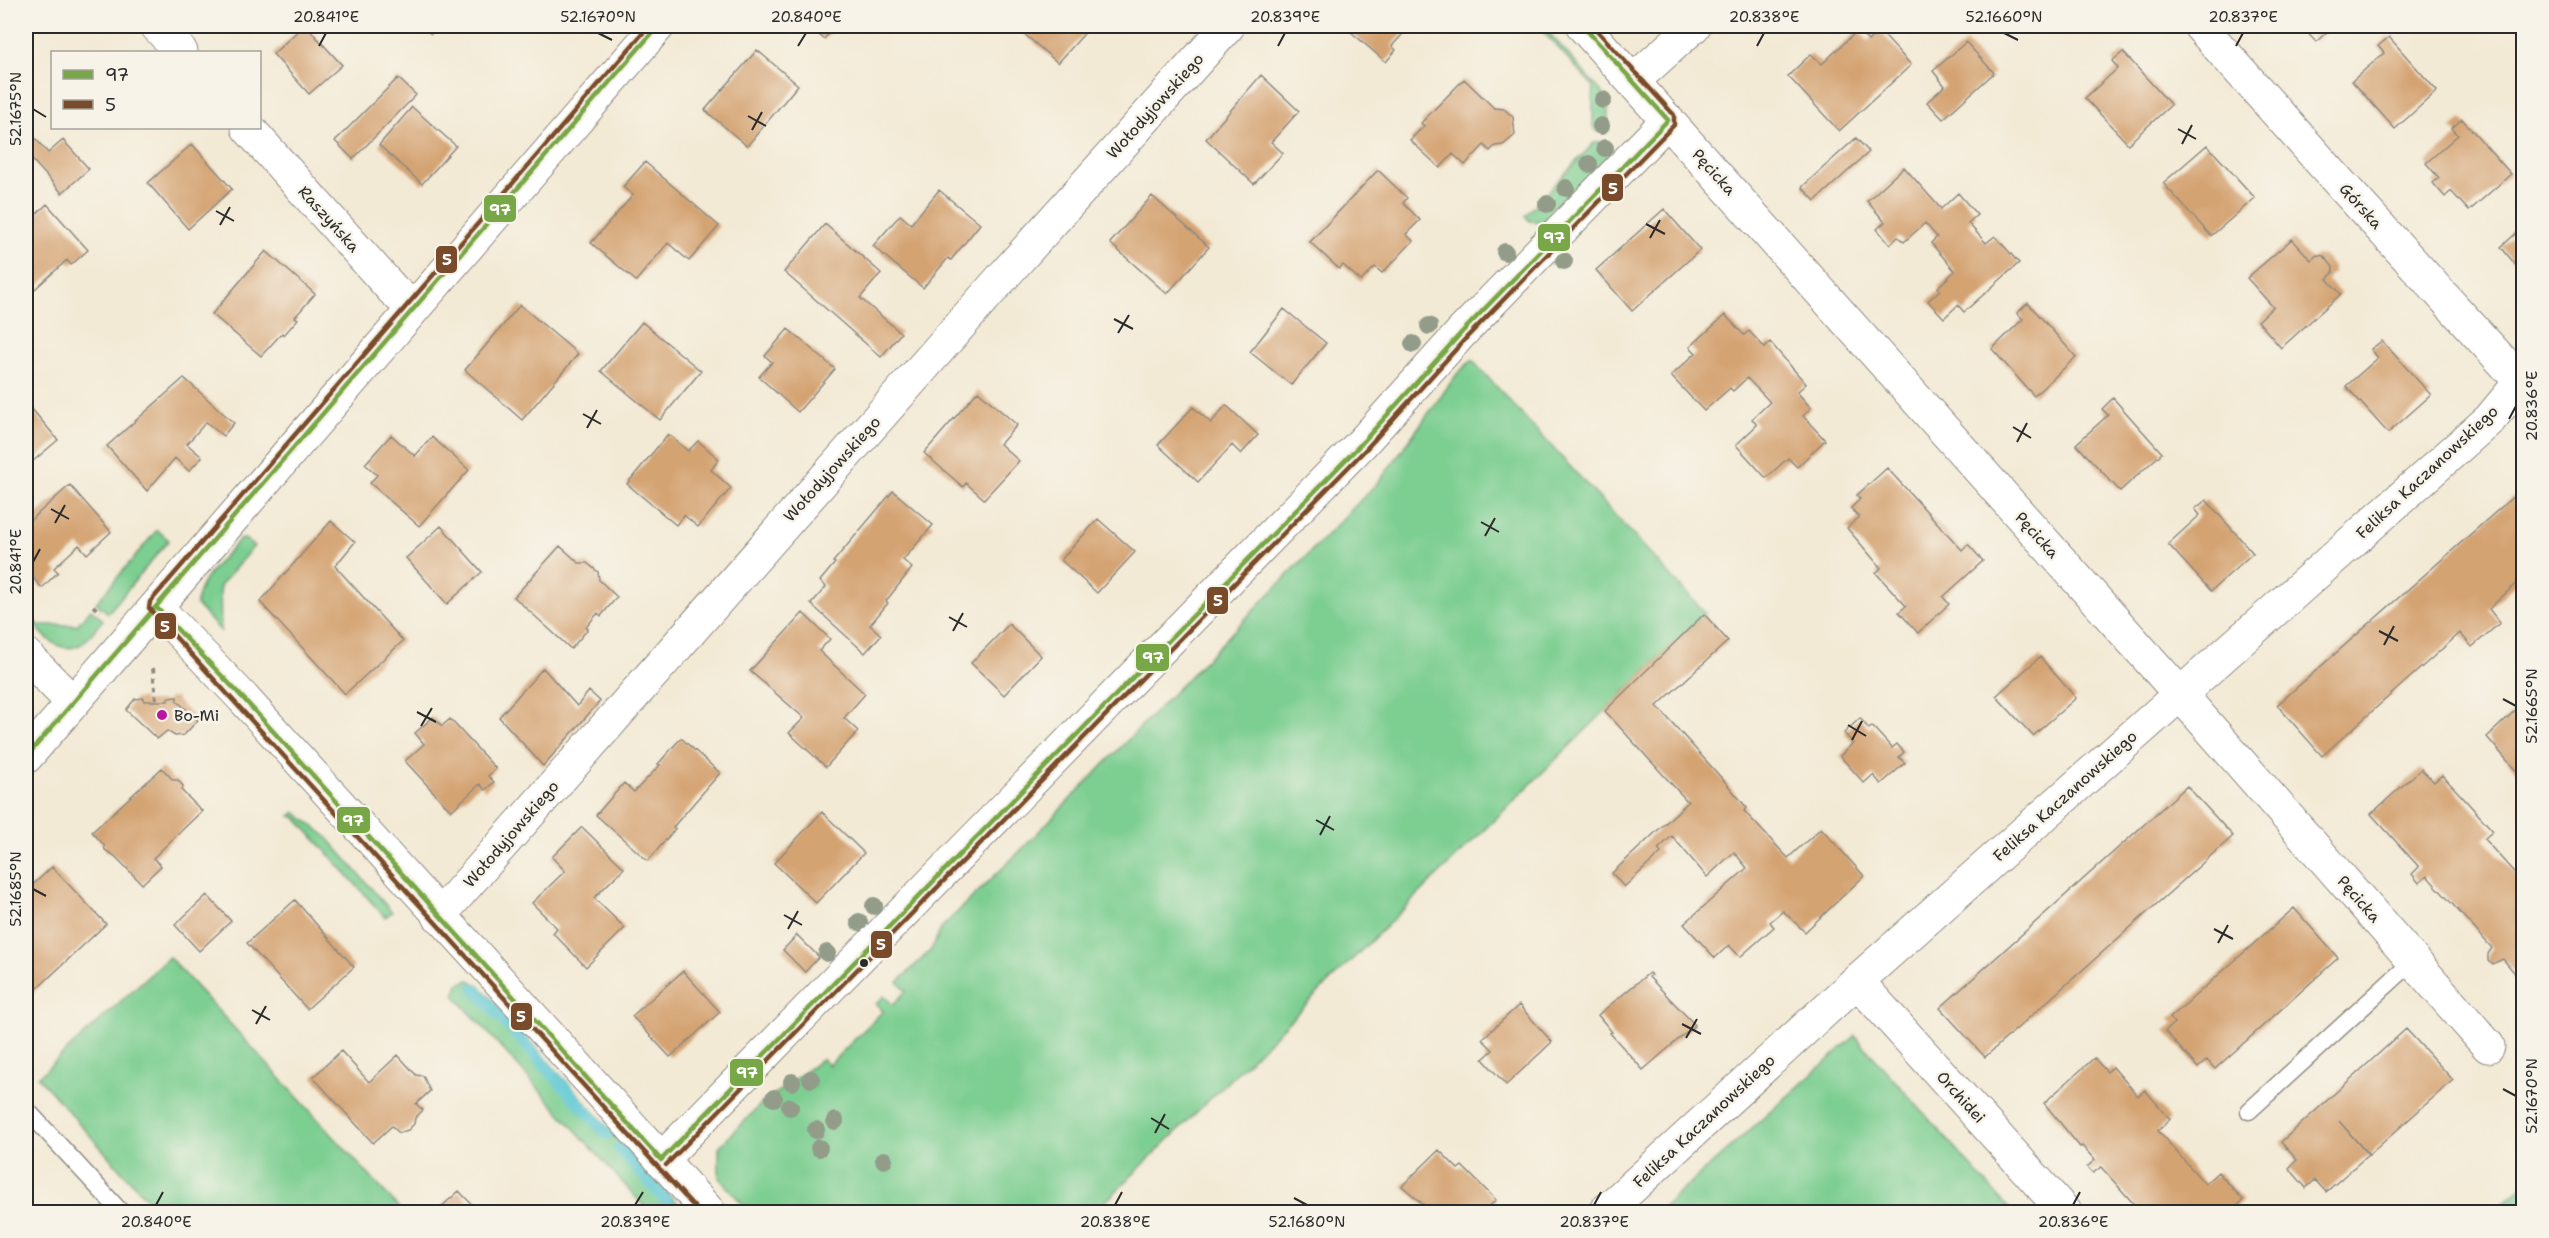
<svg xmlns="http://www.w3.org/2000/svg" width="2549" height="1238" viewBox="0 0 2549 1238" font-family="'Shantell Sans',sans-serif">
  <style>
    .green { fill: #7bce91; stroke: #537c5e; stroke-width: 1.5 }
    .lines { fill: none; stroke-linecap: round; stroke-linejoin: round }
    .stream { stroke: #5bc7d4; stroke-width: 12 }
    .building { fill: #d4a372 }
    .lane-casing { stroke: #8f8a80; stroke-width: 19 }
    .street-casing { stroke: #8f8a80; stroke-width: 35 }
    .path { stroke: #8f8a80; stroke-width: 4; stroke-dasharray: 4.5 4.5; stroke-linecap: butt }
    .lane { stroke: #fff; stroke-width: 16 }
    .street { stroke: #fff; stroke-width: 33 }
    .bus-1-casing { stroke: #f7f3e8; stroke-width: 9 }
    .bus-2-casing { stroke: #f7f3e8; stroke-width: 9 }
    .bus-1 { stroke: #78a747; stroke-width: 4.5 }
    .bus-2 { stroke: #7a4b2a; stroke-width: 4.5 }
    .tree { fill: #929c89 }
    .ticks { fill: none; stroke: #2b2b2b; stroke-width: 2 }
    .poi-dot { fill: #b5179e; stroke: #f7f3e8; stroke-width: 2 }
    .bus-dot { fill: #2b2b2b; stroke: #f7f3e8; stroke-width: 2 }
    .labels { text-anchor: middle; dominant-baseline: central; stroke-width: 5; stroke-linejoin: round; paint-order: stroke }
    .street-label { font-size: 16px; fill: #2b2b2b; stroke: #f7f3e8 }
    .poi-label { font-size: 16px; fill: #2b2b2b; stroke: #f7f3e8; text-anchor: start }
    .line-badge { stroke: #f7f3e8; stroke-width: 2 }
    .badge-label { font-size: 16px; text-anchor: middle; font-weight: bold; fill: #fff }
    .neatline { fill: none; stroke: #2b2b2b; stroke-width: 2 }
    .ticks-label { font-size: 15px; text-anchor: middle; fill: #2b2b2b }
  </style>
  <rect width="100%" height="100%" fill="#f7f3e8"/>
  <filter id="ink" filterUnits="userSpaceOnUse"><feTurbulence type="fractalNoise" baseFrequency=".0167" numOctaves="2"/><feDisplacementMap in="SourceGraphic" scale="12" xChannelSelector="R" yChannelSelector="G"/><feConvolveMatrix kernelMatrix="1 2 1 2 8 2 1 2 1" color-interpolation-filters="sRGB"/></filter>
  <filter id="wash" filterUnits="userSpaceOnUse"><feTurbulence type="fractalNoise" baseFrequency=".008" numOctaves="4" result="noise"/><feDisplacementMap in="SourceGraphic" scale="24" xChannelSelector="R" yChannelSelector="G"/><feGaussianBlur stdDeviation="1.35" result="paint"/><feColorMatrix in="noise" values="0 0 0 0 0 0 0 0 0 0 0 0 0 0 0 0 0 1.4 0 .05"/><feComposite in="paint" operator="in"/></filter>
  <g filter="url(#wash)">
    <rect width="100%" height="100%" fill="#f3ead5"/>
    <path class="green" d="M1538 26H1543L1608 99V127L1598 132 1593 127V86Z
      M1602 142 1612 152 1545 222 1530 221 1525 216 1594 143Z
      M1472 360 1705 613 1095 1212H750L719 1178V1147L761 1104 822 1059 829 1065 883 1011 876 1004 884 996 893 1005 906 991 898 982 931 950 942 927 1020 851 1381 479 1457 374Z
      M157 530 169 540 108 613 96 603Z
      M245 539 254 546 220 586 221 631 196 605C198 579 223 559 239 540Z
      M91 609 103 620C96 627 88 640 80 645 57 657 38 629 26 614V611L38 625H77Z
      M295 812 326 836 392 912 385 917 295 817 290 816Z
      M169 957 401 1210 399 1212H158L38 1077Z
      M469 980 479 985 685 1212H649L454 995 458 984Z
      M1855 1036 2012 1212H1658Z
      M2523 1185V1212H2494Z"/>
    <g class="lines">
      <path class="stream" d="M474 988 607 1134
        M619 1148 669 1204"/>
    </g>
    <g id="blocks">
      <path class="building" d="M303 26H306L342 65 309 94 273 54Z
        M421 26H439L431 34Z
        M808 26H836L824 39Z
        M1015 26H1091L1058 63Z
        M1344 26H1410L1392 46 1396 50 1386 62Z
        M2301 26H2333L2316 42Z
        M1858 30 1868 41 1879 30 1911 65 1839 131 1788 76 1811 54 1822 64Z
        M2389 37 2437 91 2395 129 2352 81 2384 53 2378 46Z
        M1966 42 1994 73 1943 119 1927 102 1945 86 1933 71Z
        M757 50 798 85 747 146 705 110Z
        M2123 52 2171 105 2128 144 2085 98 2118 68 2112 61Z
        M1261 75 1299 111 1271 142 1283 153 1254 184 1206 139Z
        M398 78 416 95 353 159 335 141Z
        M1464 79 1494 108 1504 109 1513 117 1515 135 1503 145 1495 146 1490 151 1484 145 1465 165 1453 154 1440 168 1410 140 1424 126 1421 123Z
        M412 107 456 146 422 184 379 145Z
        M2462 119 2511 174 2469 211 2451 191 2445 197 2433 183 2439 178 2426 163 2458 135 2452 128Z
        M35 138 48 153 63 140 89 169 62 193 26 153V147Z
        M1856 138 1869 152 1815 201 1802 187Z
        M192 144 232 189 188 229 148 183Z
        M2207 145 2255 198 2211 236 2163 183Z
        M645 162 719 226 689 261 668 243 636 281 591 243 633 195 623 187Z
        M1904 167 1941 209 1958 193 1977 215 1968 223 1986 243 1995 236 2019 263 1964 312 1958 305 1944 318 1928 301 1940 290 1938 287 1955 271 1931 243 1937 237 1925 223 1904 242 1898 237 1890 245 1877 229 1885 222 1867 201Z
        M1378 170 1407 198 1403 203 1420 220 1406 234 1413 241 1397 258 1382 273 1375 267 1361 281 1343 265 1339 269 1310 242Z
        M939 190 980 224 951 260 948 258 923 288 873 246 900 215 911 224Z
        M1152 196 1209 247 1167 294 1110 243Z
        M47 204 88 250 71 265 67 260 26 297V224Z
        M1664 209 1700 250 1632 311 1596 270Z
        M825 224 881 273 860 298 901 333 881 357 784 272Z
        M2523 227V274L2501 247Z
        M2292 239 2311 260 2317 255 2324 256 2333 267V273L2327 279 2341 294 2281 348 2258 321 2273 307 2247 278Z
        M266 251 315 294 295 317 298 319 284 335 282 333 261 356 212 314Z
        M2028 303 2076 357 2034 396 1992 349 2023 319 2017 313Z
        M520 305 578 354 522 420 465 370Z
        M1284 309 1326 343 1291 385 1250 352Z
        M1725 315 1744 335 1749 331 1765 348 1770 342 1806 384 1797 392 1811 408 1803 416 1825 440 1797 467 1788 458 1766 478 1736 445 1757 425 1752 419 1770 402 1747 378 1733 391 1730 388 1704 411 1671 376 1696 353 1690 347Z
        M642 322 701 371 660 420 601 371Z
        M788 329 835 369 798 412 759 377 772 362 765 356Z
        M2382 341 2431 395 2388 433 2346 386 2378 358 2371 349Z
        M184 378 234 423 223 436 206 422 187 444 202 457 189 471 175 458 147 491 107 446Z
        M978 391 1017 425 1000 444 1019 461 984 499 966 483 963 487 924 453Z
        M2113 398 2162 453 2120 491 2076 444 2108 415 2102 409Z
        M26 402 58 440 26 467Z
        M1226 405 1258 435 1241 454 1232 445 1198 482 1158 445 1193 407 1211 423Z
        M668 434 688 451 698 441 719 459 711 470 731 488 698 527 684 515 676 525 627 484Z
        M391 435 415 456 432 437 469 470 419 526 370 483 377 475 365 464Z
        M1887 468 1962 550 1968 544 1983 561 1943 597 1949 604 1918 633 1899 612 1906 606 1876 573 1881 568 1847 528 1859 517 1851 508 1860 499 1857 495Z
        M70 485 111 532 87 554 79 545 54 568 58 572 42 588 26 570V553L28 551 26 548V524Z
        M2523 488V577L2489 609 2500 623 2472 647 2460 633 2322 756 2277 705Z
        M893 491 933 525 903 560 912 568 886 601 888 603 870 625 881 635 865 653 811 604 826 587 820 581 835 563 833 562Z
        M2206 500 2253 553 2211 591 2168 544 2200 515 2195 509Z
        M1098 519 1135 552 1097 593 1061 560Z
        M331 521 355 542 335 566 403 641 345 694 260 602Z
        M441 526 482 572 447 604 406 558Z
        M560 546 579 563H587L598 572 599 580 617 597 601 616 598 613 586 627 588 629 571 649 514 597Z
        M803 613 830 639 819 651 865 694 844 718 858 731 826 767 789 733 804 718 750 671Z
        M1704 614 1728 641 1657 706 1726 783 1747 808 1744 811 1788 858 1821 828 1864 876 1805 932 1783 911 1770 922 1774 927 1740 957 1729 945 1715 958 1684 924 1747 868 1734 852 1707 877 1672 836 1658 849 1661 853 1624 887 1612 873 1688 802 1605 711Z
        M1009 624 1041 656 1004 695 971 663Z
        M2040 657 2076 698 2033 736 1996 696Z
        M543 668 577 706 589 691 600 701 543 766 499 717Z
        M177 697V701L198 720 184 735 175 736 167 731 157 739 126 710 135 699 144 698V701H168V698Z
        M2523 703V779L2487 737Z
        M433 717 442 726 450 719 496 769 488 776 494 782 485 790 480 784 451 811 405 761 424 744 415 733Z
        M1860 718 1869 729 1872 726 1892 748 1897 744 1904 752 1899 757 1905 763 1881 784 1873 775 1864 783 1840 756 1853 743 1844 733Z
        M681 738 720 773 673 827 675 829 648 861 596 815 624 783 634 792 660 765 658 764Z
        M162 768 173 780H178L183 786 182 791 202 811 153 858 161 866 142 884 115 856 105 850 104 845 92 832Z
        M2421 769 2434 782 2442 775 2467 802 2493 831 2484 839 2523 882V983L2503 959 2492 964 2488 961V954L2492 948 2427 876 2419 883 2412 874 2419 867 2371 814Z
        M2187 786 2233 836 1985 1057 1940 1008Z
        M822 812 864 853 816 903 774 863Z
        M582 827 624 868 594 898 625 928 586 967 553 933 557 928 532 903 565 871 552 857Z
        M52 867 106 924 26 999V891Z
        M207 895 231 921 199 951 175 925Z
        M295 900 354 967 307 1009 247 943Z
        M2294 908 2338 958 2215 1069 2207 1060 2198 1068 2165 1031 2174 1023 2170 1018Z
        M797 935 819 957 805 972 783 950Z
        M683 971 720 1012 670 1057 632 1016Z
        M1649 973 1651 975 1649 977 1695 1025 1643 1070 1610 1033 1612 1032 1598 1015Z
        M1519 1005 1552 1042 1506 1085 1483 1059 1493 1050 1482 1039Z
        M2406 1029 2453 1080 2369 1155 2339 1121 2368 1155 2326 1192 2315 1180 2306 1188 2289 1168 2297 1160 2281 1142Z
        M341 1051 369 1082 398 1055 416 1075 423 1076 430 1091 416 1104 423 1110 415 1118 414 1124 408 1130 399 1133 392 1126 373 1143 313 1077Z
        M2094 1058 2107 1072 2113 1067 2138 1096 2145 1090 2170 1119 2158 1131 2205 1184 2218 1172 2243 1200 2232 1212H2141L2101 1167 2093 1173 2087 1167 2095 1160 2082 1146 2080 1147 2044 1103Z
        M1439 1150 1458 1169 1462 1166 1496 1200 1483 1212H1432L1402 1186Z
        M459 1191 479 1212H447L441 1207Z"/>
    </g>
  </g>
  <g filter="url(#ink)">
    <use href="#blocks" fill-opacity="0" stroke="#8f8a80" stroke-width="1.5"/>
    <g class="lines">
      <g class="lane-casing">
        <path id="lane" d="M26 1109 121 1212
          M2249 1111 2413 961"/>
      </g>
      <g class="street-casing">
        <path id="street" d="M157 26 181 52
          M1583 26 2180 694 2488 1046
          M2200 26 2339 182 2524 385
          M1633 81 1694 26
          M248 128 393 290 413 308
          M156 607 243 698 709 1212
          M26 655 72 702
          M26 757 658 26
          M439 916 1007 272 1228 26
          M1857 981 2065 1212
          M661 1160 1362 443 1462 332 1668 120
          M1605 1212 1857 981 2490 419 2524 378"/>
      </g>
      <path class="path" d="M93 606 100 612
        M153 668 156 701"/>
      <use href="#lane" class="lane"/>
      <use href="#street" class="street"/>
      <g class="bus-1-casing">
        <path id="bus-1" d="M156 607 243 698 661 1160 1362 443 1462 332 1668 120 1583 26
          M26 757 658 26"/>
      </g>
      <g class="bus-2-casing">
        <path id="bus-2" d="M649 26 150 602 149 608 699 1212
          M666 1165 1367 448 1467 337 1674 125V115L1593 26"/>
      </g>
      <use href="#bus-1" class="bus-1"/>
      <use href="#bus-2" class="bus-2"/>
    </g>
    <g class="tree">
      <circle cx="1603" cy="100" r="9"/>
      <circle cx="1601" cy="126" r="9"/>
      <circle cx="1605" cy="148" r="9"/>
      <circle cx="1589" cy="164" r="9"/>
      <circle cx="1566" cy="188" r="9"/>
      <circle cx="1547" cy="204" r="9"/>
      <circle cx="1505" cy="252" r="9"/>
      <circle cx="1564" cy="261" r="9"/>
      <circle cx="1429" cy="326" r="9"/>
      <circle cx="1413" cy="344" r="9"/>
      <circle cx="874" cy="906" r="9"/>
      <circle cx="859" cy="922" r="9"/>
      <circle cx="827" cy="953" r="9"/>
      <circle cx="811" cy="1079" r="9"/>
      <circle cx="792" cy="1082" r="9"/>
      <circle cx="774" cy="1098" r="9"/>
      <circle cx="790" cy="1107" r="9"/>
      <circle cx="835" cy="1121" r="9"/>
      <circle cx="816" cy="1130" r="9"/>
      <circle cx="819" cy="1148" r="9"/>
      <circle cx="884" cy="1160" r="9"/>
    </g>
  </g>
  <path class="ticks" d="M598 33 612 40M2004 33 2018 40M319 46 326 33M798 46 806 33M1278 46 1285 33M1757 46 1764 33M2236 46 2243 33M33 109 46 117M748 116 766 126M2178 129 2196 139M752 130 762 112M2182 144 2192 125M216 211 234 221M1646 224 1665 234M220 225 230 207M1650 238 1660 220M1114 319 1133 329M1118 333 1129 315M583 414 601 424M2509 419 2516 406M2013 427 2031 438M587 428 597 410M2017 442 2027 423M51 509 69 519M1481 522 1499 532M55 523 65 505M1485 536 1495 518M33 562 40 549M949 617 967 627M953 631 963 613M2379 631 2398 641M2384 645 2394 626M2503 699 2516 706M417 712 436 722M1848 725 1866 736M421 726 432 708M1852 740 1862 721M1316 820 1334 830M1320 835 1330 816M33 889 46 896M784 915 802 925M788 929 798 911M2214 929 2233 939M2218 943 2228 925M252 1010 270 1020M256 1024 266 1006M1682 1024 1701 1034M1686 1038 1697 1019M2503 1089 2516 1096M1151 1118 1169 1129M1155 1133 1165 1114M1294 1198 1307 1205M156 1205 163 1192M635 1205 643 1192M1115 1205 1122 1192M1594 1205 1601 1192M2073 1205 2080 1192"/>
  <circle class="poi-dot" cx="162" cy="715" r="6"/>
  <circle class="bus-dot" cx="864" cy="963" r="5"/>
  <g class="labels">
    <g class="street-label">
      <text transform="translate(1155 106) rotate(-48)">Wołodyjowskiego</text>
      <text transform="translate(1714 172) rotate(48)">Pęcicka</text>
      <text transform="translate(2361 206) rotate(48)">Górska</text>
      <text transform="translate(329 219) rotate(48)">Raszyńska</text>
      <text transform="translate(832 469) rotate(-48)">Wołodyjowskiego</text>
      <text transform="translate(2427 472) rotate(-43)">Feliksa Kaczanowskiego</text>
      <text transform="translate(2037 535) rotate(48)">Pęcicka</text>
      <text transform="translate(2065 796) rotate(-42)">Feliksa Kaczanowskiego</text>
      <text transform="translate(511 834) rotate(-49)">Wołodyjowskiego</text>
      <text transform="translate(2359 899) rotate(49)">Pęcicka</text>
      <text transform="translate(1961 1097) rotate(48)">Orchidei</text>
      <text transform="translate(1704 1121) rotate(-43)">Feliksa Kaczanowskiego</text>
    </g>
    <g class="poi-label">
      <text x="174" y="715">Bo-Mi</text>
    </g>
  </g>
  <g class="line-badge">
    <rect x="1601" y="173" width="23" height="29" rx="6" fill="#7a4b2a"/>
    <rect x="483" y="194" width="34" height="29" rx="6" fill="#78a747"/>
    <rect x="1537" y="223" width="34" height="29" rx="6" fill="#78a747"/>
    <rect x="435" y="245" width="23" height="29" rx="6" fill="#7a4b2a"/>
    <rect x="1206" y="586" width="23" height="29" rx="6" fill="#7a4b2a"/>
    <rect x="154" y="612" width="23" height="28" rx="6" fill="#7a4b2a"/>
    <rect x="1135" y="643" width="35" height="29" rx="6" fill="#78a747"/>
    <rect x="336" y="806" width="35" height="28" rx="6" fill="#78a747"/>
    <rect x="870" y="930" width="23" height="29" rx="6" fill="#7a4b2a"/>
    <rect x="510" y="1002" width="23" height="29" rx="6" fill="#7a4b2a"/>
    <rect x="729" y="1058" width="35" height="29" rx="6" fill="#78a747"/>
  </g>
  <g class="badge-label">
    <text x="1613" y="194">5</text>
    <text x="500" y="215">97</text>
    <text x="1554" y="243">97</text>
    <text x="447" y="265">5</text>
    <text x="1218" y="606">5</text>
    <text x="165" y="632">5</text>
    <text x="1153" y="663">97</text>
    <text x="353" y="826">97</text>
    <text x="881" y="950">5</text>
    <text x="521" y="1022">5</text>
    <text x="747" y="1078">97</text>
  </g>
  <rect width="2549" height="1238" fill="none" stroke="#f7f3e8" stroke-width="66"/>
  <rect x="51" y="51" width="210" height="78" fill="#f7f3e8" stroke="#a5a39c" stroke-width="1.5"/>
  <rect x="63" y="70" width="30" height="9" fill="#78a747" stroke="#a5a39c" stroke-width="1.5"/>
  <text x="105" y="81" font-size="18" fill="#2b2b2b">97</text>
  <rect x="63" y="100" width="30" height="9" fill="#7a4b2a" stroke="#a5a39c" stroke-width="1.5"/>
  <text x="105" y="111" font-size="18" fill="#2b2b2b">5</text>
  <rect x="33" y="33" width="2483" height="1172" class="neatline"/>
  <g class="ticks-label">
    <text x="326" y="22">20.841°E</text>
    <text x="598" y="22">52.1670°N</text>
    <text x="806" y="22">20.840°E</text>
    <text x="1285" y="22">20.839°E</text>
    <text x="1764" y="22">20.838°E</text>
    <text x="2004" y="22">52.1660°N</text>
    <text x="2243" y="22">20.837°E</text>
    <text transform="translate(16 109) rotate(-90)" y="5">52.1675°N</text>
    <text transform="translate(2532 406) rotate(-90)" y="5">20.836°E</text>
    <text transform="translate(16 562) rotate(-90)" y="5">20.841°E</text>
    <text transform="translate(2532 706) rotate(-90)" y="5">52.1665°N</text>
    <text transform="translate(16 889) rotate(-90)" y="5">52.1685°N</text>
    <text transform="translate(2532 1096) rotate(-90)" y="5">52.1670°N</text>
    <text x="156" y="1227">20.840°E</text>
    <text x="635" y="1227">20.839°E</text>
    <text x="1115" y="1227">20.838°E</text>
    <text x="1307" y="1227">52.1680°N</text>
    <text x="1594" y="1227">20.837°E</text>
    <text x="2073" y="1227">20.836°E</text>
  </g>
</svg>
